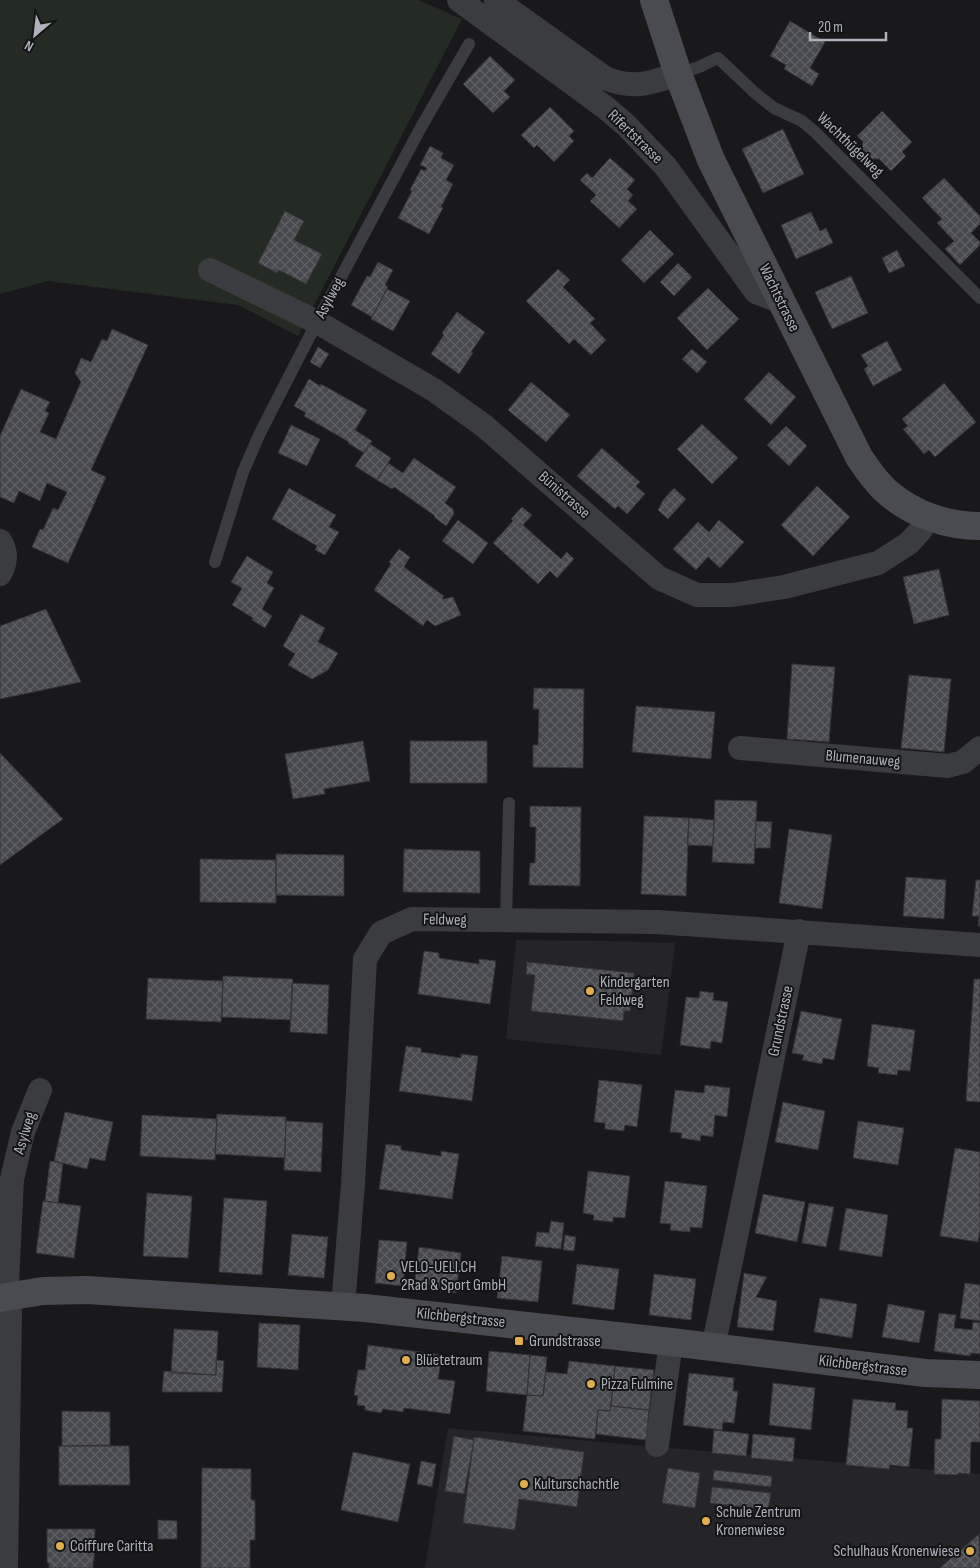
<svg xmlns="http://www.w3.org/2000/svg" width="980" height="1568" viewBox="0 0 980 1568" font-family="'Sofia Sans Condensed',sans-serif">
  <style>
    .built { fill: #252528 }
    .green { fill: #242b25 }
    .building { fill: url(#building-cross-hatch); stroke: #343437 }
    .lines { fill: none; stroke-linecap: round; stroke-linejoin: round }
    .lane { stroke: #3b3c40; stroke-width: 12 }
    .street { stroke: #3b3c40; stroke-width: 24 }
    .secondary { stroke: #494b50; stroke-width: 28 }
    .poi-dot { fill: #e2ae4b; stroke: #141416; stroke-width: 2 }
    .labels { text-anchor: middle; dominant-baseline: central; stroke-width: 4; stroke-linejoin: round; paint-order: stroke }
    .street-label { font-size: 16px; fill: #adb1ba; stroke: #141416 }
    .poi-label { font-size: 16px; fill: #adb1ba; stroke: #141416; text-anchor: start }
  </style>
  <defs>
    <pattern id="building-cross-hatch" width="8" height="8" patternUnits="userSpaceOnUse" patternTransform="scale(1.25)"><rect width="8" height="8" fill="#48494e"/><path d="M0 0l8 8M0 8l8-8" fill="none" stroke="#606165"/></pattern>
  </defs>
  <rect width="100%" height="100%" fill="#19191b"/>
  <path class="built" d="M516 940 608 941 675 943 661 1055 506 1039Z
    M448 1428 668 1448 980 1474V1568H425Z"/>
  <path class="green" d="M0 0H418L462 19 298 336 238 305 48 281 0 294Z"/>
  <path class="building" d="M790 21 825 42 810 68 819 74 812 86 784 69 786 65 770 56Z
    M490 56 515 80 504 91 510 97 493 113 463 84Z
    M550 107 574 131 569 136 574 141 554 162 537 145 534 148 521 135Z
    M882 111 912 142 902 152 906 156 891 171 879 159H872L862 149 863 142 857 136Z
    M783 129 804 174 763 193 742 149Z
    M430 146 443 153 441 158 454 165 446 180 453 184 441 207 443 208 429 234 398 218 412 191 410 190 421 169 425 171 427 168 420 165Z
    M610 158 635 180 627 189 633 195 628 201 637 209 619 228 590 201 596 195 580 180 587 173 592 178Z
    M944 178 980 216V224L971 233 980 242V245L960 265 945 249 954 241 937 223 942 219 922 198Z
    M285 211 304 221 294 240 322 254 306 284 279 270 277 273 258 263Z
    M811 212 820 231 826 228 833 243 796 259 781 225Z
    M650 230 674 254 644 283 621 260Z
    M897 250 905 266 889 273 882 258Z
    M378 262 393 270 385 285 388 287 372 317 351 305 367 276 370 277Z
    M678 263 692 277 674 296 660 282Z
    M558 269 570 280 563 287 595 319 590 323 606 340 591 355 574 339 569 344 526 301Z
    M851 276 868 313 832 329 815 292Z
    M708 288 739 319 707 350 677 318Z
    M387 289 410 301 393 331 371 319Z
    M457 312 485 332 471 352 473 353 459 374 431 354 444 335 442 333Z
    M112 329 148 345 91 470 106 477 68 563 32 547 40 529 43 530 53 508 58 510 67 492 47 483 40 501 19 491 14 503 0 497V436L21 389 50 402 45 411 49 413 40 432 56 439 81 382 75 373 81 358 91 362 102 339 107 341Z
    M887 341 902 370 873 386 864 369 868 366 861 355Z
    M318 347 329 354 320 368 310 362Z
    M692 349 707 362 697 373 682 359Z
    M769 372 796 397 771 425 744 399Z
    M309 379 320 386 321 384 367 410 355 430 372 441 364 453 348 443 349 442 304 416 306 413 294 406Z
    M531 382 570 415 546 442 508 410Z
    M944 383 976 422 935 457 929 450 924 454 903 429 908 426 902 419Z
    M702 424 738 458 712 484 677 449Z
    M291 425 320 439 307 466 278 453Z
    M786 426 807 446 789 466 767 445Z
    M370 444 391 458 377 480 355 466Z
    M602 448 640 482 636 486 645 494 627 514 618 506 615 509 577 476Z
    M414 458 456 487 445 503 453 509 454 514 446 526 434 517 435 516 394 487 392 489 377 480 388 463 403 473Z
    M817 486 850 517 813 556 781 525Z
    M289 488 336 515 329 527 339 532 325 555 315 550 317 546 272 519Z
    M674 488 686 499 668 519 658 510 663 500Z
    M522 507 532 515 523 525 561 559 567 552 574 559 557 578 550 571 538 584 493 543 513 521 511 519Z
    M458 520 488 543 473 564 442 541Z
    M719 520 744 542 720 568 708 557 696 570 673 549 698 522 709 532Z
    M399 549 410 557 404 567 444 596 442 598 444 599 453 597 461 615 435 626 427 620 423 626 374 590 391 564 389 562Z
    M247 556 273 572 267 583 274 588 262 609 272 616 265 628 252 620 253 618 232 605 242 588 231 582Z
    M939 569 949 615 914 624 903 577Z
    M46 609 81 682 0 699V626Z
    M301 614 325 628 318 642 338 653 328 670 312 679 288 665 295 654 283 646Z
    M792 664 835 667 829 742 787 739Z
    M909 675 951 679 944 752 901 748Z
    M534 688 584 689 583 768 533 767V745H538L539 709H533Z
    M636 706 715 712 711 759 632 752Z
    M363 741 370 781 324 789 325 794 293 799 285 754Z
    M410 741H487V783H410Z
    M0 753 63 819 0 865Z
    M715 800 757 801 754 864 712 862Z
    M530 806 581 807 580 886 529 885 530 863H535L536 827H530Z
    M644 816 689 818 686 896 641 894Z
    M689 818 714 820 713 846 687 845Z
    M756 821 772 822 770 848H755Z
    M789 829 832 835 822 909 779 903Z
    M404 849 480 851V893L403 892Z
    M276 854 344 855V896L276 895Z
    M200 859 276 860V903L200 902Z
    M906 877 946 880 944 919 903 916Z
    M976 880H980V926H978L979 916H972Z
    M424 951 439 953V958L479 964V959L496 961 490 1004 418 994Z
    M527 962 634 973 630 1011H624L623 1021 531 1011 535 975 526 974Z
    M223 976 293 979 291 1020 222 1017Z
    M148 978 223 981 221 1022 146 1019Z
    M974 979H980V1102L966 1101Z
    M292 983 329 985 327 1034 290 1032Z
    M700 991 714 993 713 1000 728 1002 722 1043 711 1041 710 1049 680 1045 686 997 699 998Z
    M801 1011 842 1019 834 1060 823 1058 822 1064 802 1060 804 1055 792 1053Z
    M872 1024 915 1030 910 1071 898 1070 897 1075 878 1073 879 1068 867 1066Z
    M406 1046 421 1048V1052L461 1058V1054L478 1056 472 1101 399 1091Z
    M599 1080 642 1085 637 1127 625 1125 624 1131 605 1129V1123L594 1122Z
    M705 1085 730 1088 727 1117 715 1115 713 1137 701 1135 700 1141 681 1138 682 1133 670 1132 675 1090 704 1093Z
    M783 1102 825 1111 818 1150 775 1142Z
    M65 1112 113 1122 105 1161 90 1158 87 1169 54 1161Z
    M217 1114 286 1117 285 1158 215 1154Z
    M142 1115 217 1119 215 1160 140 1156Z
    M286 1121 323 1123 321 1172 284 1170Z
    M858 1121 904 1128 898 1165 853 1158Z
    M386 1144 401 1146V1150L441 1156V1151L459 1154 452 1199 379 1189Z
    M955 1148 980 1152V1231L978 1242 940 1236Z
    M50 1161 63 1163 58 1203 45 1201Z
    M588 1171 630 1176 625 1218 613 1217V1222L593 1220 594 1215 583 1213Z
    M665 1181 707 1186 702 1228 690 1227V1232L670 1230 671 1224 660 1223Z
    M147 1193 192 1196 188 1258 143 1256Z
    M763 1194 805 1202 797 1242 755 1233Z
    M224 1198 267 1201 262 1275 219 1272Z
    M43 1201 81 1206 74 1258 36 1253Z
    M809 1203 834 1207 826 1247 802 1243Z
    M846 1208 888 1215 882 1257 839 1250Z
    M551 1221 564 1223 561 1249 535 1246 537 1232 549 1233Z
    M292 1234 328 1237 324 1278 288 1275Z
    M565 1235 576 1237 574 1251 563 1250Z
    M379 1240 407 1242 403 1286 375 1283Z
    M419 1247 461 1253 456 1293 414 1287Z
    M502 1256 542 1261 538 1302 497 1298Z
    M577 1264 619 1269 614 1310 572 1304Z
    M744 1273 767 1277 756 1297 777 1301 773 1331 737 1327Z
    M654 1274 696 1279 691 1320 649 1315Z
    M965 1283 980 1285V1321L960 1318Z
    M820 1298 857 1304 852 1338 814 1332Z
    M888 1304 925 1311 919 1343 882 1337Z
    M939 1313 956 1315 954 1328 972 1330 973 1322 980 1323V1354L971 1353 970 1356 934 1351Z
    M259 1323 300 1325 298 1370 257 1367Z
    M174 1329 218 1331 216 1375 171 1373Z
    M368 1345 442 1355 438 1379 455 1381 450 1414 404 1408 403 1412 383 1409 381 1413 365 1410V1406L357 1405 358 1396 354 1395 358 1370H365Z
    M489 1351 530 1355 527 1395 486 1391Z
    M530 1355 547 1357 543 1396 527 1395Z
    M216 1360 224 1361 222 1392H162L164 1371 216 1375Z
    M569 1361 615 1366 610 1411 598 1410 595 1439 523 1431 527 1395 543 1396 546 1372 567 1374Z
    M615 1366 654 1370 649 1410 611 1406Z
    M689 1373 734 1378 733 1391H738L734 1423 723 1422 722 1430 683 1425Z
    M773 1383 815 1388 811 1430 769 1425Z
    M853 1399 896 1403 895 1410 908 1411 907 1428H913L909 1467 890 1465 889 1469 846 1465Z
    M942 1399 980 1401V1442H971L970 1474 958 1473 957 1475 934 1474 935 1439H941Z
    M611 1406 649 1410 646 1440 596 1434 598 1410 610 1411Z
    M62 1411 110 1412V1445L62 1446Z
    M714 1430 749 1434 746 1456 712 1453Z
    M753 1434 795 1438 793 1462 751 1458Z
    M454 1436 474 1440 464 1494 445 1491Z
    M474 1437 584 1452 577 1507 519 1499 515 1530 463 1523Z
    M59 1446H129L130 1485H59Z
    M353 1452 410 1464 398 1522 341 1510Z
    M421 1461 436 1464 432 1487 417 1484Z
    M202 1468 251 1469V1500H255V1540H250V1568H201Z
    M668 1468 700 1473 695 1508 662 1503Z
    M714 1470 772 1476 771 1487 713 1480Z
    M712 1487 771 1493 768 1510 710 1503Z
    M158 1520 177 1521V1539H158Z
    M47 1529H95L94 1561H93V1568H49V1563H47Z
    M979 1534 980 1568H940Z"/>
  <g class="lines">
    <path class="lane" d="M678 74 699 67 718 58 755 93 774 108 802 121 815 132 980 298
      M215 562 243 472 260 433 317 322 420 129 469 44
      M506 921 509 803"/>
    <path class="street" d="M459 0 606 108 626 125 666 167 756 292 781 302
      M496 0 605 78C633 90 651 83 678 74
      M210 270 317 322 434 390 483 425 659 578 697 595H732L784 587 878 563 909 543 920 531 928 516
      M0 541C7 552 6 563 0 574
      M740 748 948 766 963 762 980 748
      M343 1306 353 1184 365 959 381 933 412 919 657 922 980 945
      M713 1348 799 931
      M657 1445 671 1342
      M6 1568 10 1313 7 1283 12 1179 23 1132 40 1090"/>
    <path class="secondary" d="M654 0 678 74 711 160 859 457C867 469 875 481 886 491 912 514 946 526 980 526
      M0 1298 43 1291 87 1290 365 1308 671 1342 925 1373 980 1375"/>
  </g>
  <g class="poi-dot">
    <circle cx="590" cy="991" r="5"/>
    <circle cx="391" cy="1276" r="5"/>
    <rect x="514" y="1336" width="10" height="10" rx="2.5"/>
    <circle cx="406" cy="1360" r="5"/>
    <circle cx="591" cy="1384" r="5"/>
    <circle cx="524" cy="1484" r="5"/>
    <circle cx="706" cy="1521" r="5"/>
    <circle cx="60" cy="1546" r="5"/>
    <circle cx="970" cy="1551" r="5"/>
  </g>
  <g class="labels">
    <g class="street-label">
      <text transform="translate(635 137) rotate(44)">Rifertstrasse</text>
      <text transform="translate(850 145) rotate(44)">Wachthügelweg</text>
      <text transform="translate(330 298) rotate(-62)">Asylweg</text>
      <text transform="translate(779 298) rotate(64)">Wachtstrasse</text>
      <text transform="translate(564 495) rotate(41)">Bünistrasse</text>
      <text transform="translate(863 759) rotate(5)">Blumenauweg</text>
      <text transform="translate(445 920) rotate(1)">Feldweg</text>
      <text transform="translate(781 1021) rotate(-78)">Grundstrasse</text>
      <text transform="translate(25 1133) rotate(-73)">Asylweg</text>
      <text transform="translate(461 1318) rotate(6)">Kilchbergstrasse</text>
      <text transform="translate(863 1366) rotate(7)">Kilchbergstrasse</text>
    </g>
    <g class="poi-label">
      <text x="600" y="982">Kindergarten<tspan x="600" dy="18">Feldweg</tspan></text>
      <text x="401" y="1267">VELO-UELI.CH<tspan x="401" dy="18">2Rad &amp; Sport GmbH</tspan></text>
      <text x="529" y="1341">Grundstrasse</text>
      <text x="416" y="1360">Blüetetraum</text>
      <text x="601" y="1384">Pizza Fulmine</text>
      <text x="534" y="1484">Kulturschachtle</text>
      <text x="716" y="1512">Schule Zentrum<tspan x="716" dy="18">Kronenwiese</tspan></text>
      <text x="70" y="1546">Coiffure Caritta</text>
      <text x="960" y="1551" text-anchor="end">Schulhaus Kronenwiese</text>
    </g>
  </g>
  <g transform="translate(35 35) rotate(208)" stroke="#141416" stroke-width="4" paint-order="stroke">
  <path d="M0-4L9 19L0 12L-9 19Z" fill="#adb1ba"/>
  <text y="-8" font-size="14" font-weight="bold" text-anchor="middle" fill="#adb1ba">N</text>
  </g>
  <path d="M810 32v8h76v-8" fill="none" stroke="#adb1ba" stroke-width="2.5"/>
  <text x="818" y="32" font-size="15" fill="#adb1ba" stroke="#141416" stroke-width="4" paint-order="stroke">20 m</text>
</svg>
